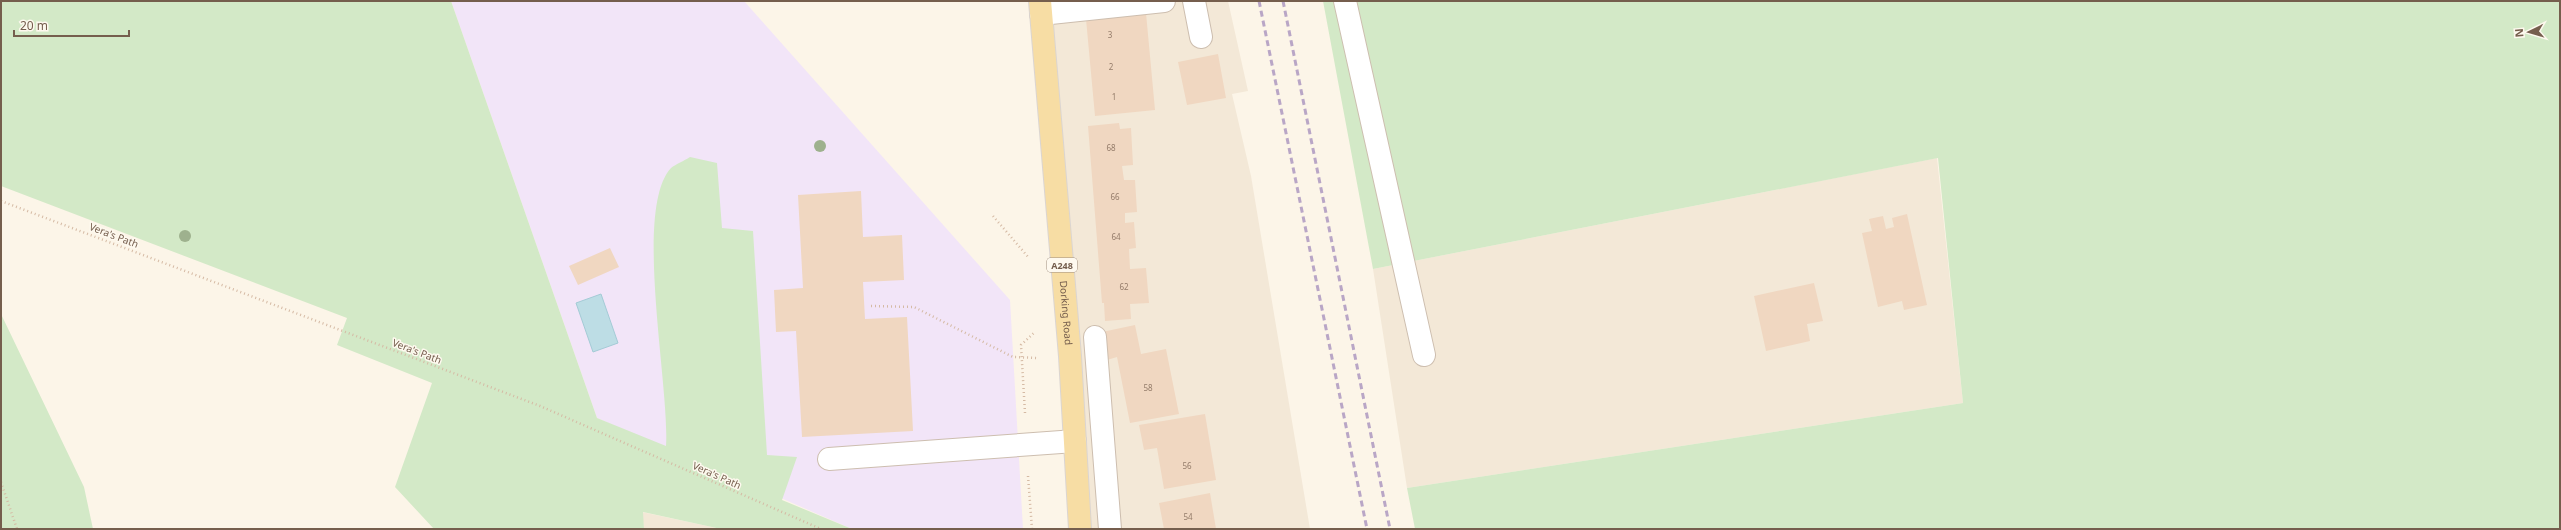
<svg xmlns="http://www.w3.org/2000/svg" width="2561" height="530" viewBox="0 0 2561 530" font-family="'Noto Sans',sans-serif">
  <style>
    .residential { fill: #f3e8d7 }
    .education { fill: #f2e5f8 }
    .green { fill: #d3e9c7 }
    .water { fill: #bddde5; stroke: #a4cbd6 }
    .building { fill: #f0d7c1 }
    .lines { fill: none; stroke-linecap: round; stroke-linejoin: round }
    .minor-casing { stroke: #cdbeaf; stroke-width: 24 }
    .major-casing { stroke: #dbd5d1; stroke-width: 24 }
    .path { stroke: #d5baa4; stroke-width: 2.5; stroke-dasharray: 1 3; stroke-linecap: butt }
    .minor { stroke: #fff; stroke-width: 22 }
    .major { stroke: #f7dda4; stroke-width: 22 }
    .rail { stroke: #b9a6c6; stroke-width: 3; stroke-dasharray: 6 4; stroke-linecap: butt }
    .tree { fill: #9eb18e }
    .labels { text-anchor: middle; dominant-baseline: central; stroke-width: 3; stroke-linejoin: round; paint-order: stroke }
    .number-label { font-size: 8px; fill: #947c6a }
    .shield { fill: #fef9ef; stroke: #9e8c7e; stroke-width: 1 }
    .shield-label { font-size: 9px; font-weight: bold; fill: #755e4d }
    .street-label { font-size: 10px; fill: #755e4d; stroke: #fef9ef }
  </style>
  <rect width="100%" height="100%" fill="#fcf5e8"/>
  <path class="residential" d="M1040 1H1228L1248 91 1232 94 1251 176 1310 529H1080Z
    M1937 158 1963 403 1407 488 1373 269Z
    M642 512 721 529H644Z"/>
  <path class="education" d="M451 1H744L1010 300 1023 529H852L597 418Z"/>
  <path class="green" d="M1 1H451L597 418 666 446C670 387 633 209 671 168 676 164 684 161 690 157L717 163 722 228 753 231 767 455 797 457 782 500 852 529H721L643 512 644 529H434L395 487 432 383 337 345 347 318 1 186Z
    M1323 1H2560V529H1415L1407 488 1963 403 1938 158 1373 269Z
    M1 314 84 487 93 529H1Z"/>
  <path class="water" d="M601 294 618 343 593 352 576 303Z"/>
  <path class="building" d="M1146 13 1155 110 1095 116 1086 19Z
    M1218 54 1226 98 1187 105 1178 62Z
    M1119 123 1120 129 1131 128 1133 165 1122 166 1124 180H1135L1137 212 1125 213V223L1134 222 1136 248 1129 249 1130 269 1146 268 1149 303 1130 304 1131 319 1105 321 1104 303H1102L1088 126Z
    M861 191 863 237 902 235 904 280 863 282 865 319 907 317 913 431 802 437 796 331 776 332 774 290 803 288 798 195Z
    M1907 214 1927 305 1904 310 1902 301 1878 307 1862 233 1872 231 1869 219 1883 216 1886 229 1894 227 1892 218Z
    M610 248 619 267 578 285 569 266Z
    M1814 283 1823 321 1807 324 1810 341 1766 351 1754 296Z
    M1135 325 1141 354 1166 349 1179 414 1130 423 1117 357 1107 360 1102 332Z
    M1205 414 1216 480 1164 489 1157 448 1144 450 1139 425Z
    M1210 493 1216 529H1164L1159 503Z"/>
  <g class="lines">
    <g class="minor-casing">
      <path id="minor" d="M1194 1 1201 37
        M1345 1 1424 355
        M1041 14 1164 1
        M1095 337 1110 529
        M829 459 1075 441"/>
    </g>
    <g class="major-casing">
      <g id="major">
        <path id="s1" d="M1040 1 1070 356 1080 529"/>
      </g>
    </g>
    <path class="path" d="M1 201 540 406 821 529
      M993 216 1029 258
      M871 306 914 307 1013 357 1038 358
      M1025 413 1021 345 1035 332
      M1028 476 1032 529
      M1 482 17 529"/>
    <use href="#minor" class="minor"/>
    <use href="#major" class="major"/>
    <path class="rail" d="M1259 1 1367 529
      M1283 1 1390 529"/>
  </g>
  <g class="tree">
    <circle cx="820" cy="146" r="6"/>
    <circle cx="185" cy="236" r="6"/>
  </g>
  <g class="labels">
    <g class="number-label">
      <text x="1110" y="34">3</text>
      <text x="1111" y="66">2</text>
      <text x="1114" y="96">1</text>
      <text x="1111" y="147">68</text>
      <text x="1115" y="196">66</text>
      <text x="1116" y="236">64</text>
      <text x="1124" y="286">62</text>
      <text x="1148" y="387">58</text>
      <text x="1187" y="465">56</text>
      <text x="1188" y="516">54</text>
    </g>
    <rect class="shield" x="1047" y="258" width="30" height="14" rx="3"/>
    <g class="shield-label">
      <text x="1062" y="265">A248</text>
    </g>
    <g class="street-label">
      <text transform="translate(114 235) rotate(21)">Vera's Path</text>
      <text stroke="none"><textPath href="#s1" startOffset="313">Dorking Road</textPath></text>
      <text transform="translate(417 351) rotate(21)">Vera's Path</text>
      <text transform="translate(717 475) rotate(24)">Vera's Path</text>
    </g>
  </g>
  <rect width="2561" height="530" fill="none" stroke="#755e4d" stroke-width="4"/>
  <g transform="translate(2529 32) rotate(265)" stroke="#fef9ef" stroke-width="3" paint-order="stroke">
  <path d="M0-3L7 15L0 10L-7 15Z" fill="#755e4d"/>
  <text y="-6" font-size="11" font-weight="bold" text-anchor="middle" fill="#755e4d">N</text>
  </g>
  <path d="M14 30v6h115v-6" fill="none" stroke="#755e4d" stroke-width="2"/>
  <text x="20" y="30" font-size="12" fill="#755e4d" stroke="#fef9ef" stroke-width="3" paint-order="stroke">20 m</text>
</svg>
